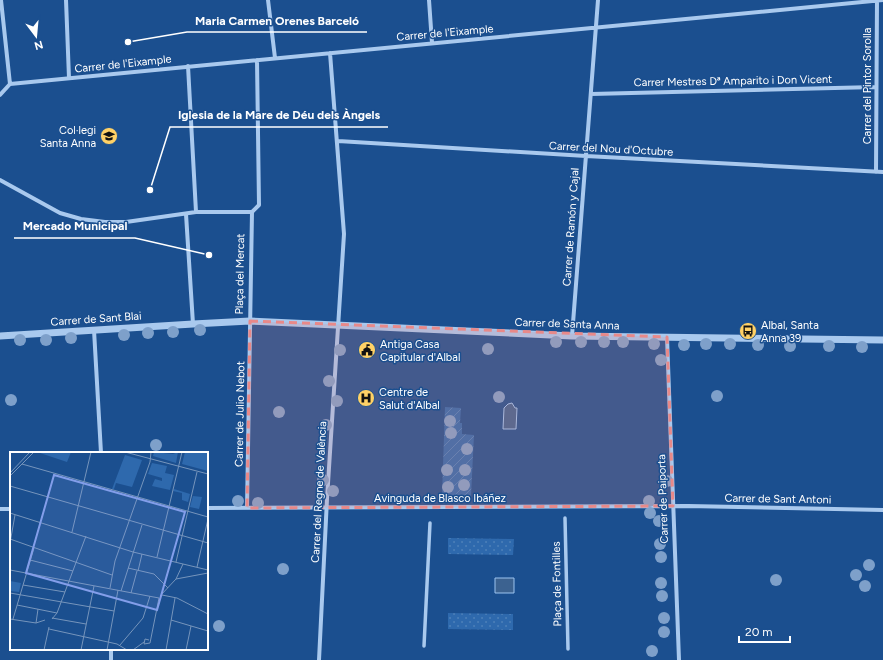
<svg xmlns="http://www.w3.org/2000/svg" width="883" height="660" viewBox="0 0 883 660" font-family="Figtree,sans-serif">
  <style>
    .park { fill: url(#park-dots) }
    .garden { fill: url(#garden-furrows) }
    .water { fill: #3c6290; stroke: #9cc4f0 }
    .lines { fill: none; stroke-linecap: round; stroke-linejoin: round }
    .pedestrian { stroke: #a9c9ee; stroke-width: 3.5 }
    .minor { stroke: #a9c9ee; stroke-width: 4 }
    .tertiary { stroke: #a9c9ee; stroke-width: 7 }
    .tree { fill: #7ea0ca }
    .marked { fill: #e88989; fill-opacity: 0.2; stroke: #e88989; stroke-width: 3; stroke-dasharray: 8 5; stroke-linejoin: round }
    .labels { text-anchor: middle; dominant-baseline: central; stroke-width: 3; stroke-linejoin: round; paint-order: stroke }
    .street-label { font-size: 11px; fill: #fff; stroke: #1b4f8f }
    .poi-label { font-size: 11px; fill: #fff; stroke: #1b4f8f; text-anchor: start }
    .inset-road { fill: none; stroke: #7695bc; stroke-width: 1 }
    .view { fill: #839eea; fill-opacity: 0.15; stroke: #839eea; stroke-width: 2 }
    .inset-edge { fill: none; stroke: #fff; stroke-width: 2 }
    .leader { fill: none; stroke: #fff; stroke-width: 1.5 }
    .callout-dot { fill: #fff; stroke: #1b4f8f; stroke-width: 1.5 }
    .callout-label { font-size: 12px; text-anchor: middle; font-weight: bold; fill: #fff; stroke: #1b4f8f; stroke-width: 3; stroke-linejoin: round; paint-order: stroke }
  </style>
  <defs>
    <pattern id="park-dots" width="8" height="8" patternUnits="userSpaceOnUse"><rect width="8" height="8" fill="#2e69ad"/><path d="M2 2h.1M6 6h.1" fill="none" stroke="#4d80b9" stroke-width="1.8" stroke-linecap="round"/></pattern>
    <pattern id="garden-furrows" width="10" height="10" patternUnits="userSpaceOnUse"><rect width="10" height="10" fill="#2e69ad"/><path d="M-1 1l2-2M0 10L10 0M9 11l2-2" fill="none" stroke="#4d80b9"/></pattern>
  </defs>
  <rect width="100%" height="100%" fill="#1b4f8f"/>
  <path class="park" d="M448 538 514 539 513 555 448 554Z
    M448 613 513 614V630L448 629Z"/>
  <path class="garden" d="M445 407 461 408 460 423H462V434L474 435 471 496 442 495Z"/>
  <path class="water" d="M512 403 515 408H517L516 429H503L504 408 508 404Z
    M495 578H514V593H495Z"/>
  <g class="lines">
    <path class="pedestrian" d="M565 518 568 649
      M424 646 430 523"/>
    <path class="minor" d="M1 0 10 84
      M66 0 69 78
      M268 0 275 58
      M429 0 432 43
      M188 66 196 212
      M10 84 883 0
      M591 94 876 87
      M0 95 10 84
      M338 141 586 156 883 172
      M876 172 877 0
      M0 180 60 213 81 219 105 222H126L196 212H252
      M252 212 259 205 257 60
      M186 214 193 324
      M94 330 101 453
      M572 336 598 0
      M667 337 679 660
      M207 508 688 506 883 510
      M247 508 252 212
      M0 509H11
      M111 649V660
      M319 660 327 499 344 234 330 53"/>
    <path class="tertiary" d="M0 336 193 324 250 321 572 336 883 340"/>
  </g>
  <g class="tree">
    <circle cx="200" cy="330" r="6"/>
    <circle cx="173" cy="332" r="6"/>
    <circle cx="148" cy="333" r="6"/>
    <circle cx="124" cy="335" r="6"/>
    <circle cx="71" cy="338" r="6"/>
    <circle cx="20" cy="340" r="6"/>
    <circle cx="46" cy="340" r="6"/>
    <circle cx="556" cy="342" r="6"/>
    <circle cx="581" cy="342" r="6"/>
    <circle cx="604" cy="342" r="6"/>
    <circle cx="623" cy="342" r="6"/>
    <circle cx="654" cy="344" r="6"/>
    <circle cx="706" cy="344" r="6"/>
    <circle cx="730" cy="344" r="6"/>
    <circle cx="684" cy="345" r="6"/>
    <circle cx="758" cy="345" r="6"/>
    <circle cx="790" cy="346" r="6"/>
    <circle cx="829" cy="346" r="6"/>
    <circle cx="862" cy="347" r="6"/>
    <circle cx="488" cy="349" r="6"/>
    <circle cx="340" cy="350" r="6"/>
    <circle cx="661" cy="360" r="6"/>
    <circle cx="329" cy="381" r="6"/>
    <circle cx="717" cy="396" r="6"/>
    <circle cx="499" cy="397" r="6"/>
    <circle cx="11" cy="400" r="6"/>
    <circle cx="337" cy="401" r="6"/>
    <circle cx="279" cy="412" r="6"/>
    <circle cx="450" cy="421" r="6"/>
    <circle cx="326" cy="425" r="6"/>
    <circle cx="451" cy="433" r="6"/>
    <circle cx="156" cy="445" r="6"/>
    <circle cx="467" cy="449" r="6"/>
    <circle cx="447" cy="470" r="6"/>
    <circle cx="465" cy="470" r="6"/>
    <circle cx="323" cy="480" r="6"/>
    <circle cx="667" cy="481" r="6"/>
    <circle cx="464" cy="485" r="6"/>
    <circle cx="448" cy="487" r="6"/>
    <circle cx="333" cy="491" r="6"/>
    <circle cx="238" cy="501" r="6"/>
    <circle cx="649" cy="501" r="6"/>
    <circle cx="258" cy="503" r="6"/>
    <circle cx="650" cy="513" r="6"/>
    <circle cx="659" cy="521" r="6"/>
    <circle cx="660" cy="544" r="6"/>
    <circle cx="661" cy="557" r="6"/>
    <circle cx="869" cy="565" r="6"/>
    <circle cx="283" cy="569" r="6"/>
    <circle cx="856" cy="575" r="6"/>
    <circle cx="776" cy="580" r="6"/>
    <circle cx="661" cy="583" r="6"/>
    <circle cx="865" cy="586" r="6"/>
    <circle cx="662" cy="596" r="6"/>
    <circle cx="664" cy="618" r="6"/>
    <circle cx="219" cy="626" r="6"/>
    <circle cx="664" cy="632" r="6"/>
    <circle cx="652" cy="651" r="6"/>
  </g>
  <path class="marked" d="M250 321 667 337 673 506 247 508Z"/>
  <defs>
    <g id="school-disc" transform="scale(0.9)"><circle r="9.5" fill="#ffd166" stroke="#1b4f8f"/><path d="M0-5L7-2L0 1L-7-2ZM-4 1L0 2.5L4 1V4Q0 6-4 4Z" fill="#111"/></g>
    <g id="bus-disc" transform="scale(0.9)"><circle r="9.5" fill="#ffd166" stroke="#1b4f8f"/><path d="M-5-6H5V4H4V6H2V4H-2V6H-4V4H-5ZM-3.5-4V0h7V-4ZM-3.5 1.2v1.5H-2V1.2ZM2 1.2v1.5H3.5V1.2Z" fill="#111"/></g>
    <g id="civic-disc" transform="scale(0.9)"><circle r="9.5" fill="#ffd166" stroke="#1b4f8f"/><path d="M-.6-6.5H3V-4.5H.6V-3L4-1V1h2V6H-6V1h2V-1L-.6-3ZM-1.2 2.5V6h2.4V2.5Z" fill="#111"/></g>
    <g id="hospital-disc" transform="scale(0.9)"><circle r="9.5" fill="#ffd166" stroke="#1b4f8f"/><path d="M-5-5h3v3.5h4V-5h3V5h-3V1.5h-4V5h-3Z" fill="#111"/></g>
  </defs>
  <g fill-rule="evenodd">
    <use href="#school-disc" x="109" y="136"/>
    <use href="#bus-disc" x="748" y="331"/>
    <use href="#civic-disc" x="367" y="350"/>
    <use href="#hospital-disc" x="366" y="398"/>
  </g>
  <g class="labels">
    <g class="street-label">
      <text transform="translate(445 33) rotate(-5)">Carrer de l'Eixample</text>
      <text transform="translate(123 64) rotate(-6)">Carrer de l'Eixample</text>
      <text transform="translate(733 81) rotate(-1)">Carrer Mestres Dª Amparito i Don Vicent</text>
      <text transform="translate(867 86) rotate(-90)">Carrer del Pintor Sorolla</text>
      <text transform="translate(611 149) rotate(3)">Carrer del Nou d'Octubre</text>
      <text transform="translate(571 227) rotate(-86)">Carrer de Ramón y Cajal</text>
      <text transform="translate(240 274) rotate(-89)">Plaça del Mercat</text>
      <text transform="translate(96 319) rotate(-4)">Carrer de Sant Blai</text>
      <text transform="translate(567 324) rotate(2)">Carrer de Santa Anna</text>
      <text transform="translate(240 414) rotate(-89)">Carrer de Julio Nebot</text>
      <text transform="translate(319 492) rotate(-87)">Carrer del Regne de València</text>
      <text x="440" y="498">Avinguda de Blasco Ibáñez</text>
      <text transform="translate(663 499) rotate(-92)">Carrer de Paiporta</text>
      <text transform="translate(778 499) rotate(1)">Carrer de Sant Antoni</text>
      <text transform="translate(557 584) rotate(-91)">Plaça de Fontilles</text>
    </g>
    <g class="poi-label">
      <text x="96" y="130" text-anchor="end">Col·legi<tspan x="96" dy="13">Santa Anna</tspan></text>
      <text x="761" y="325">Albal, Santa<tspan x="761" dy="13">Anna 39</tspan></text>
      <text x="380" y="344">Antiga Casa<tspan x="380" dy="13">Capitular d'Albal</tspan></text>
      <text x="379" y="392">Centre de<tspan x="379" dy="13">Salut d'Albal</tspan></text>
    </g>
  </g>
  <g transform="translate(10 452)">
    <rect width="198" height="198" fill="#1b4f8f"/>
    <path d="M27 0H61L57 10ZM144 0 163 2 168 0 166 11 143 4ZM115 3 132 8 122 35 106 31 104 37H102ZM142 11 157 14 155 21 164 23 160 38 142 34 145 27 152 29V26L138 22ZM164 37 180 42 178 50 172 48V41L163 39Z" fill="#2e69ad"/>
    <path d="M175 0H198V19L172 12ZM0 129 11 131 9 140 0 139Z" fill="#2e69ad"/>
    <path d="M183 44 192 45 189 57 180 55Z" fill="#2e69ad"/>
    <path class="inset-road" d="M115 0 198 22M12 12 198 65M0 21 20 0M0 24 24 0M0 34 198 91M0 61 123 100 198 118M62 80 81 0M0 87 102 123M0 91 5 63M147 105 172 0M20 108 63 119M166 110 187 20M187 115 198 67M118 116 144 122 158 136M0 118 149 146M128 119 132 102M166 127 198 121M13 133 55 140M100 136 105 109 140 10 141 0M111 139 132 73M0 141 104 159M121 141 127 119M152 143 167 146 198 162M150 144 166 127 173 112M7 153 47 161M42 166 76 172M0 167 26 171 35 168M3 167 24 96M42 167 47 161 76 84M161 168 198 179M26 171 28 157M39 177 107 192 117 198M139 188 135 187 134 192 140 191 149 146M110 193 133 166 140 144M34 198 39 175M71 198 84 134M97 198 108 138M123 198 134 190M156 198 165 146M176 198 181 174"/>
    <path class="view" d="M44 23 175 60 147 158 16 121Z"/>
    <rect width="198" height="198" class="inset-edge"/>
  </g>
  <path class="leader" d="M128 42L187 32H367M150 190L170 127H388M209 255L135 238H14"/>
  <g class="callout-dot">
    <circle cx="128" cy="42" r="4"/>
    <circle cx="150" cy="190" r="4"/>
    <circle cx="209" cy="255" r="4"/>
  </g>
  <g class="callout-label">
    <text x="277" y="25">Maria Carmen Orenes Barceló</text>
    <text x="279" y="119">Iglesia de la Mare de Déu dels Àngels</text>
    <text x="75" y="230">Mercado Municipal</text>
  </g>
  <g transform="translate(36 36) rotate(164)" stroke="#1b4f8f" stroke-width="3" paint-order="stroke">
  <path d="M0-3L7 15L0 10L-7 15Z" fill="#ffffff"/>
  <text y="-6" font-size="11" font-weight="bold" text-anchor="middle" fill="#ffffff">N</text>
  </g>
  <path d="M739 636v6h51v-6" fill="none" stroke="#ffffff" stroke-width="2"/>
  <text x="745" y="636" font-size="12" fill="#ffffff" stroke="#1b4f8f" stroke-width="3" paint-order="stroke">20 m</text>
</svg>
